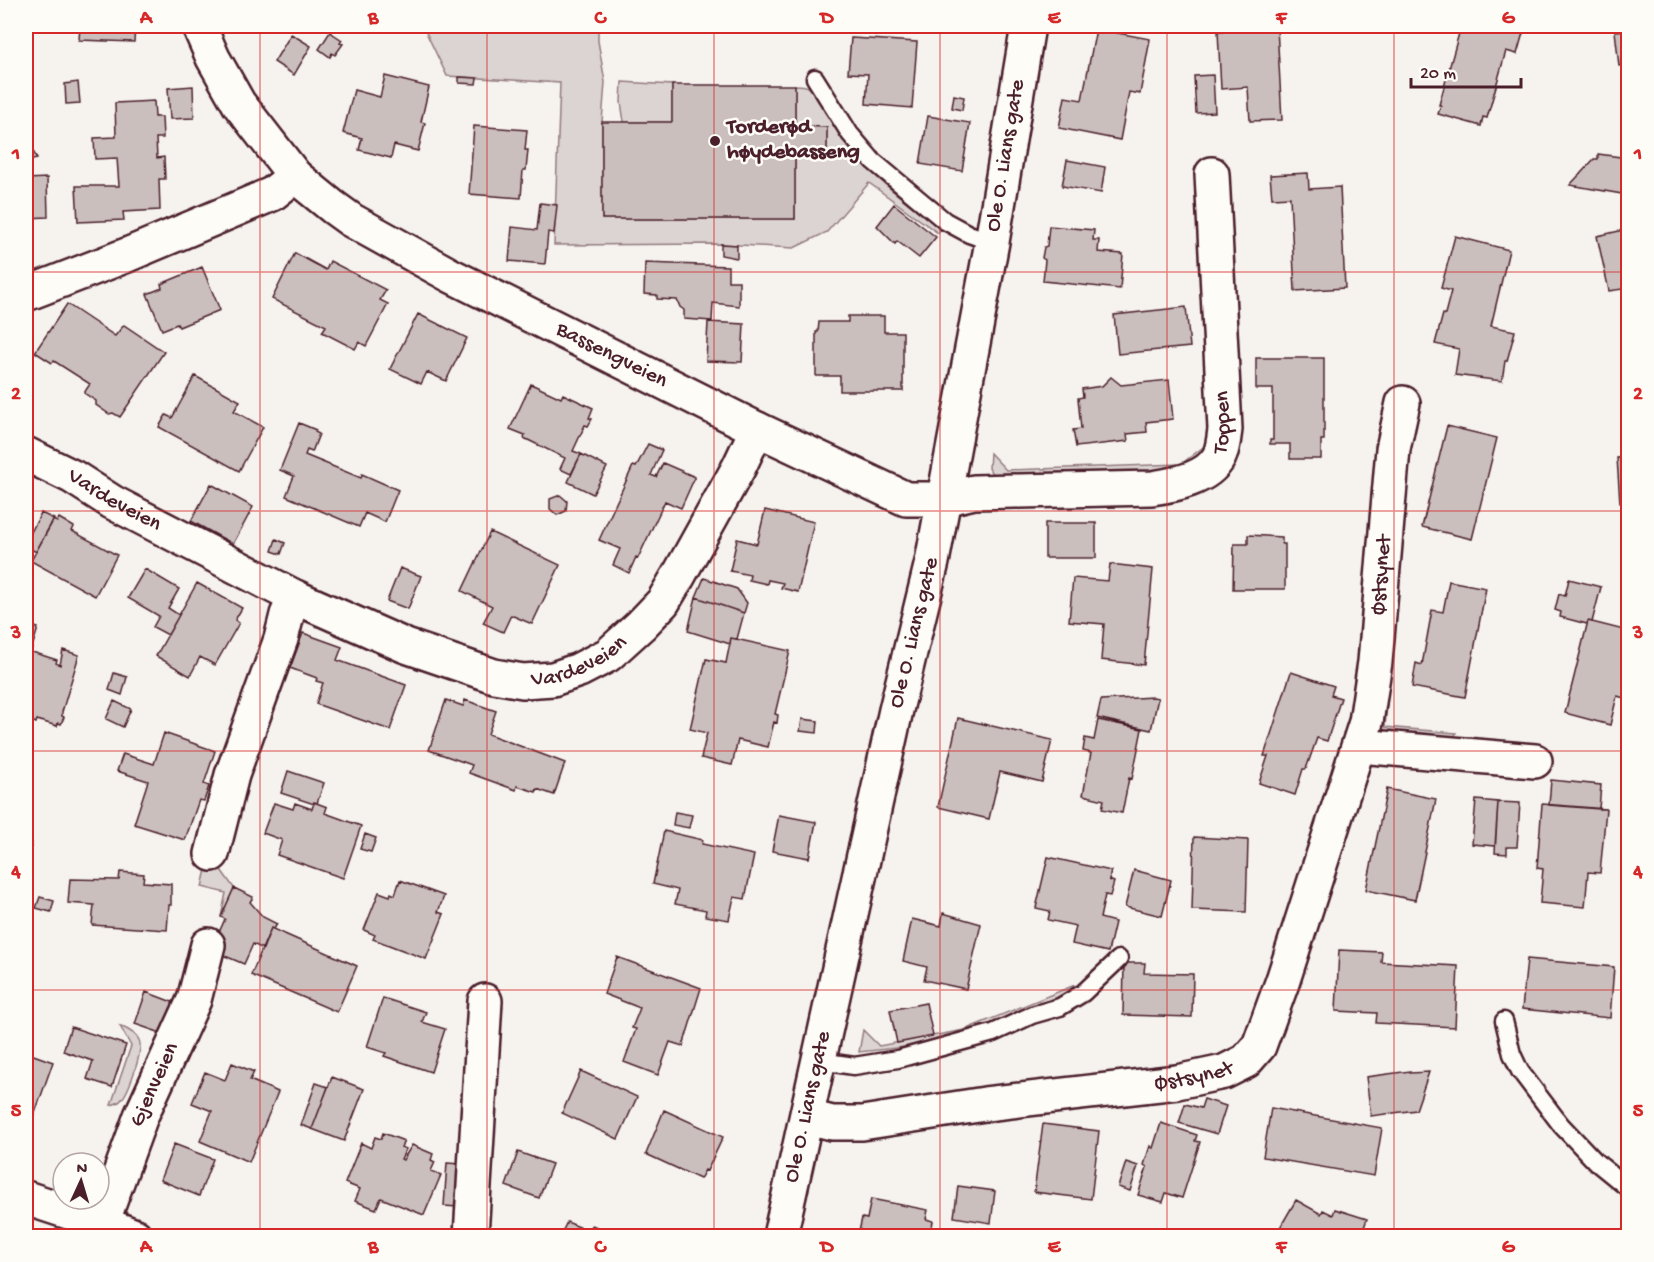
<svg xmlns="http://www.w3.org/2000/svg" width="1654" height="1262" viewBox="0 0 1654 1262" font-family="'Gochi Hand',sans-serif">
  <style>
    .green { fill: #dcd4d2; stroke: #937a7e; stroke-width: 1.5 }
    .building { fill: #cbbfbe; stroke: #4a1f2b; stroke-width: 1.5 }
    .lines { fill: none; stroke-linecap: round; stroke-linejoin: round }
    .service-casing { stroke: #4a1f2b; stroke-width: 21 }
    .minor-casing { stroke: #4a1f2b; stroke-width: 38 }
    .tertiary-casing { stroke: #4a1f2b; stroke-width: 38 }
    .primary-casing { stroke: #4a1f2b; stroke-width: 38 }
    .service { stroke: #fdfcf7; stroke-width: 16 }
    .minor { stroke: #fdfcf7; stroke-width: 33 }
    .tertiary { stroke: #fdfcf7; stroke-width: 33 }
    .primary { stroke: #fdfcf7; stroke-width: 33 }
    .grid { fill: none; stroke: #d62828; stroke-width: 1.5; stroke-opacity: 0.55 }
    .poi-dot { fill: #4a1f2b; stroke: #fdfcf7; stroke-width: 2 }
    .labels { text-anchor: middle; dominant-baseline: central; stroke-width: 5; stroke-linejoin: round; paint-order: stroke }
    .poi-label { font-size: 22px; font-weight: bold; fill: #4a1f2b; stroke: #fdfcf7; text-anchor: start }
    .street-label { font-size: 22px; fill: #4a1f2b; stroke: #fdfcf7 }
    .neatline { fill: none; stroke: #d62828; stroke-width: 2 }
    .grid-label { font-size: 20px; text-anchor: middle; font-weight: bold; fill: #d62828 }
  </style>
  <rect width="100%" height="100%" fill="#f6f3ef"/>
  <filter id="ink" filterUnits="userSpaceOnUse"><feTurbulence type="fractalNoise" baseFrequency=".0167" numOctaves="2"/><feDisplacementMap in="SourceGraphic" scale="12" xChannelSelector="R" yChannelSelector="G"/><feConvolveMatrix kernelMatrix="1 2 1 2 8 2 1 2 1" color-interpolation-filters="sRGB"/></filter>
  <g filter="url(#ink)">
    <path class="green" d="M423 26H598V41L605 82 602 122V219H795V155L827 154V127L795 126V85C800 85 805 85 808 87 825 98 836 128 848 145 870 177 911 204 941 230L938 233 869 183 827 232 794 248 721 244 554 245 560 83 447 76Z
      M622 82 672 85V122H624L621 102Z
      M1210 442V452L1175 472 994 478 989 468 990 453 1006 470 1181 464Z
      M1397 598 1385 727 1456 733 1453 740 1391 733 1380 730 1391 599Z
      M207 865 219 867 234 888 221 917 226 893 202 887Z
      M1075 985 1066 994 960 1036 924 1045 859 1052 863 1030 879 1046 964 1030Z
      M120 1026C127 1029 136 1033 139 1040 144 1049 129 1091 122 1099 119 1103 116 1104 111 1105L131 1046Z"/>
    <path class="building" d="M80 26H135L134 42 79 40Z
      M675 26H755V29L675 28Z
      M1461 26H1525L1517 54 1506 51 1487 118 1483 117 1481 126 1438 114 1441 105H1439Z
      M1277 27 1282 120 1250 121 1248 87 1221 89 1218 31Z
      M1096 29 1150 39 1140 94 1129 92 1120 140 1059 128 1065 97 1082 100Z
      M1628 30V65L1619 66 1615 31Z
      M330 32 342 40 340 43 343 44 335 55 332 53 330 57 319 49Z
      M291 34 311 46 294 75 274 62Z
      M851 38 917 42 912 108 866 104 868 74 848 73Z
      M1213 75 1215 112 1196 113 1194 76Z
      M385 76 429 87 421 122 425 123 418 151 394 145 391 158 359 150 362 138 343 133 354 90 380 97Z
      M459 77 477 78 476 84 459 83Z
      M78 82 80 103 66 104 65 84Z
      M672 85H795V126L827 127V155H795V219H602V122H672Z
      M193 86 194 118 170 119 168 88Z
      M954 95 964 97 962 110 952 108Z
      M154 101 155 117H162L163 138H156L157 158 164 157 165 179H159L160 210 123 212 124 220 78 222 76 186H119L117 158 95 159 94 138 116 137 115 103Z
      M928 116 970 123 962 171 920 164Z
      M474 126 527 130 525 150H528L526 170H523L521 198 469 194Z
      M26 145H30L37 159 28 161V163L26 164Z
      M1598 154 1628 158V195L1570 185 1594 159H1598Z
      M1067 160 1105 167 1101 193 1062 186Z
      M1308 173 1309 189 1340 187 1345 288 1295 291 1290 197 1272 198 1270 175Z
      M47 178 48 217 26 218V179Z
      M540 203 557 205 554 233 548 232 545 264 509 261 512 227 537 230Z
      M894 204 936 237 919 258 897 241 895 244 877 226Z
      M1049 226 1094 230 1093 240H1099L1098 252 1123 254 1120 289 1043 281 1045 260 1042 258 1044 247 1047 246Z
      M1628 229V304L1626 305 1622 289 1609 291 1597 236Z
      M1455 236 1509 250 1491 326 1515 331 1507 361H1505L1502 381 1455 375 1459 349 1435 344 1443 314H1445L1451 291 1441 288Z
      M721 244 737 245V258L721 255Z
      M295 253 326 270 330 261 386 290 380 300 388 304 366 346 359 342 355 349 322 332 326 326 272 299Z
      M645 263 728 266V281H739V306L713 303 712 321 684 319V310L680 307 677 300 657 299V295L644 294Z
      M202 267 220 310 179 327 177 324 162 330 147 294 162 288 161 284Z
      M67 304 115 336 124 325 164 352 120 417 113 413 109 414 96 405V401L84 393 90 384 54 361 52 363 35 352Z
      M1186 307 1190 347 1118 354 1114 315Z
      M418 314 467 338 446 381 427 372 421 384 390 369Z
      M848 316H884V332H903V391H840V376H816V332H818L819 322H848Z
      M708 322 744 324 742 362 706 361Z
      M1256 358H1324V440H1321V459H1290V444H1270V440H1273V389H1256Z
      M195 376 240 401 234 411 263 427 239 471 159 427 166 415 172 418Z
      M1111 377 1121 385 1169 380 1173 419 1146 422 1147 432 1127 434 1128 441 1076 447 1073 430 1081 429 1078 398 1083 397 1082 389 1102 386Z
      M531 384 561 398 563 394 593 408 589 418 592 419 588 426 585 425 573 451 581 454 571 474 560 469 565 458 524 438 525 435 510 429Z
      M299 423 316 430 315 432 319 434 312 452 307 450 305 455 361 478 362 474 398 490 385 522 365 513 359 527 286 496 294 476 280 470Z
      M1447 426 1497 438 1472 539 1422 527Z
      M648 444 662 450 651 475 656 477 663 463 695 477 681 508 665 501 638 558 636 557 629 573 613 565 620 549 599 540 633 466 636 467Z
      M581 454 607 467 593 494 568 482Z
      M1628 457V502L1620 503 1617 458Z
      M211 484 253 507 233 544 191 521Z
      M560 495 567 501 566 511 557 515 550 509V499Z
      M765 510 814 522 798 592 781 588 783 583 768 580 767 584 749 580 750 575 730 571 737 539 757 544Z
      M41 513 54 519 36 552 26 546V542Z
      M59 518 74 527 72 531 117 555 95 596 31 561 53 520 57 522Z
      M1045 523H1096V558H1045Z
      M490 532 560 565 532 624 511 615 503 632 483 623 492 606 462 591Z
      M1248 535 1282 537V544H1285V589H1233L1234 544H1248Z
      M276 539 285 543 281 554 272 551Z
      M1110 564 1153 569 1144 665 1101 660 1104 624 1069 621 1073 578 1108 581Z
      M400 568 421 576 408 609 387 601Z
      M145 569 179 589 168 608 179 615 168 635 153 627 159 616 128 598Z
      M704 578 737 589 747 603 744 613 696 597Z
      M1569 579 1601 587 1592 622 1588 621 1587 624 1560 617 1561 612 1555 610 1559 594 1565 596Z
      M1449 581 1486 588 1465 697 1412 687 1416 663 1422 665 1432 610 1443 612Z
      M197 583 242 608 235 620 239 623 215 665 200 657 190 676 156 656Z
      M696 597 744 613 737 639 731 638 730 644 688 631Z
      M1588 621 1628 631V699L1617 696 1610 725 1565 713Z
      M26 624 38 628 31 651 26 649Z
      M303 633 342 647 337 660 406 685 390 730 316 704 323 683 316 681 317 678 290 668Z
      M731 638 790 651 775 714 778 715 777 723 774 722 768 747 738 740 732 765 701 758 707 733 690 729 706 659 726 663Z
      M26 650 57 660 56 663 60 665 63 650 79 655 62 712V716L64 717 61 724 58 723 57 726 37 720 36 723 26 719Z
      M1291 672 1334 686 1331 695 1341 698 1327 741 1317 738 1306 769H1303L1295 795 1259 783 1268 756H1264Z
      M114 673 127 677 122 695 109 690Z
      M1153 697 1158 698 1151 730 1097 718 1101 700Z
      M446 700 463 706 465 700 496 711 488 734 565 763 554 795 537 789 536 792 517 786 516 790 469 773 472 765 429 750Z
      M114 701 131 709 123 727 106 719Z
      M958 718 1052 740 1042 782 1000 772 989 819 938 807Z
      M802 719 818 721 817 733 800 731Z
      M1098 720 1142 729 1132 779 1129 778 1122 813 1102 809 1104 800 1083 795 1091 753 1083 751 1085 738 1094 740Z
      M164 733 215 751 204 784 209 786 204 801 199 800 185 840 134 824 148 781 117 771 123 754 154 764Z
      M288 771 324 783 317 803 314 802V804L281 793Z
      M1551 780 1601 785 1599 809 1549 805Z
      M1387 789 1436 799 1415 900 1366 890Z
      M1476 800 1498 802 1495 846 1472 844Z
      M314 802 327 807 325 813 361 826 343 878 277 855 282 840 263 833 274 803 293 809 295 803 312 809Z
      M1498 802 1520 803 1517 847H1507V854L1495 853Z
      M1542 804 1606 809 1600 873 1588 872 1585 907 1540 903 1543 869 1537 868Z
      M675 812 692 815 689 828 673 825Z
      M779 815 816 822 809 858 772 851Z
      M664 831 703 840 702 844 754 855 745 899 734 897 729 920 705 916 706 910 675 904 678 890 653 884Z
      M365 834 376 838 371 852 360 849Z
      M1194 837 1248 840 1246 912 1192 910Z
      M26 841 32 843 26 864Z
      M1048 857 1111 871 1109 880 1114 882 1110 896 1105 895 1100 918 1115 922 1108 952 1072 944 1076 926 1048 920 1050 911 1036 908Z
      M1134 870 1171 880 1162 916 1125 907Z
      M120 872 144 874 143 882 171 884V905H169L167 930 92 925 94 905 68 903 70 879 119 880Z
      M400 880 444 896 438 912 444 914 426 959 373 939 375 935 364 930 379 892 390 896 391 893 395 895Z
      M234 888 253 897 250 902 263 917 277 924 274 929 271 928 263 949 253 944 244 964 211 950 225 919 221 917Z
      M40 897 54 901 51 912 36 908Z
      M943 913 981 924 966 989 924 980 927 967 903 961 912 919 941 926Z
      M271 928 357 966 337 1012 251 975Z
      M1339 950 1382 952 1381 962 1458 966 1455 1027 1376 1023 1377 1013 1336 1011Z
      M617 957 701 988 683 1046 670 1042 658 1075 624 1062 636 1029 632 1028 640 1008 604 994Z
      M1527 959 1614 967 1610 1018 1522 1009Z
      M1124 963H1145L1144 973 1193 974 1192 1017 1123 1015Z
      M146 992 175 1003 164 1034 135 1024Z
      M383 998 426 1012 422 1022 445 1029 431 1072 384 1056 386 1053 367 1047Z
      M926 1003 933 1036 897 1043 890 1010Z
      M71 1027 126 1045 112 1087 87 1079 93 1061 63 1051Z
      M26 1045 31 1047 28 1053 53 1062 29 1130 26 1129Z
      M232 1063 254 1072 250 1080 278 1092 249 1162 200 1141 212 1111 192 1103 205 1072 225 1080Z
      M581 1071 637 1097 618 1139 562 1113Z
      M1410 1071V1073L1429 1072 1416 1110 1371 1116 1366 1077Z
      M332 1077 364 1089 344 1141 312 1129Z
      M316 1083 328 1087 312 1129 301 1125Z
      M1204 1099 1226 1106 1217 1134 1179 1123 1185 1104 1201 1108Z
      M1271 1108 1382 1128 1374 1176 1263 1157Z
      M664 1110 723 1137 707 1171 705 1170 700 1179 646 1154Z
      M1161 1123 1197 1135 1195 1141 1200 1142 1182 1198 1166 1193 1163 1202 1138 1195 1147 1167 1144 1165 1150 1146 1153 1148Z
      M1043 1124 1099 1131 1091 1199 1034 1192Z
      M383 1133 404 1141 401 1147 406 1149 401 1159 403 1160 412 1145 433 1154 431 1160 435 1162 431 1171 441 1175 424 1215 381 1198 376 1209 355 1201 360 1189 345 1183 361 1143 371 1148 375 1137 381 1139Z
      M174 1144 213 1159 199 1196 160 1180Z
      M518 1152 552 1164 539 1198 506 1186Z
      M1126 1162 1138 1166 1130 1191 1118 1187Z
      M447 1163 461 1164 458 1207 444 1206Z
      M958 1186 995 1191 991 1223 954 1217Z
      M871 1199 928 1210 926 1219 933 1221 931 1233 936 1234 935 1236H858L862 1218 867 1219Z
      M1296 1200 1321 1214 1323 1210 1333 1215 1335 1209 1367 1219 1361 1236H1287L1278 1231Z
      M567 1222 589 1231 592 1225 616 1235 560 1236Z"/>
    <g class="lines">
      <g class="service-casing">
        <path id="service" d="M815 78 850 134 873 161 945 221 969 234 992 242
          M1504 1021 1512 1054 1520 1071 1561 1125 1596 1162 1628 1188
          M820 1061 854 1066 898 1059 993 1033 1032 1015 1060 1007 1083 993 1119 959"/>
      </g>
      <g class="minor-casing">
        <g id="minor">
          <path id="s1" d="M199 26 213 58 239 104 295 176 333 207 351 220 450 275 757 429 906 499H944L974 492 1152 488C1174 485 1207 479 1219 457 1223 449 1224 438 1225 429L1212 174"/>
          <path d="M26 294 127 255 272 194 295 176"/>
          <path id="s2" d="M26 454 73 477 112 502 295 597 406 646 494 676 523 681 553 679 579 670 608 655 641 625 663 602 679 575 739 467 757 429"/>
          <path d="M1359 746 1535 761"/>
          <path d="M212 854 232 775 281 639 287 615 295 597"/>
          <path id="s3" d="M808 1117 832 1123H862L985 1104 1177 1082 1224 1072 1246 1061 1259 1046 1283 980 1366 722 1375 662 1393 449 1403 403"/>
          <path id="s4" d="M102 1223 141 1116 194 1000 208 945"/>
          <path d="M471 1236 485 1001"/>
        </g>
      </g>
      <g class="tertiary-casing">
        <g id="tertiary">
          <path id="s5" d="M780 1236 896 710 932 562 992 242 1028 26"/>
        </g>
      </g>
      <g class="primary-casing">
        <path id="primary" d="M26 1198 102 1223 135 1236"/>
      </g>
      <use href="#service" class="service"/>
      <use href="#minor" class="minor"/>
      <use href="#tertiary" class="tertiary"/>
      <use href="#primary" class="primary"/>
    </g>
  </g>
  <path class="grid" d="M260 26V1236M487 26V1236M714 26V1236M940 26V1236M1167 26V1236M1394 26V1236M26 272H1628M26 511H1628M26 751H1628M26 990H1628"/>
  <circle class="poi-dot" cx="715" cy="141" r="6"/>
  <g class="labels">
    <g class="poi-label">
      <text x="727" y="128">Torderød<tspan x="727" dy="25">høydebasseng</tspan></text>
    </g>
    <g class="street-label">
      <text stroke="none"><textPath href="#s5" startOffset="1104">Ole O. Lians gate</textPath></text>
      <text stroke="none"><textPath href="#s1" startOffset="544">Bassengveien</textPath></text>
      <text stroke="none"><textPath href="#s1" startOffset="1230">Toppen</textPath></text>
      <text stroke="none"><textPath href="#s2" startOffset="100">Vardeveien</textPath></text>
      <text stroke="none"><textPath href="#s3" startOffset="954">Østsynet</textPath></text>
      <text stroke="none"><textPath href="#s5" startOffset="618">Ole O. Lians gate</textPath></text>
      <text stroke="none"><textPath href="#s2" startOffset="609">Vardeveien</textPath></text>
      <text stroke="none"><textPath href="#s3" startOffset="390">Østsynet</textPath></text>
      <text stroke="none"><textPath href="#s4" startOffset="148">Gjenveien</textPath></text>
      <text stroke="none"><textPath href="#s5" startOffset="132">Ole O. Lians gate</textPath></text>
    </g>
  </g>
  <rect width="1654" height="1262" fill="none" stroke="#fdfcf7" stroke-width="66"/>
  <g transform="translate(81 1181) rotate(4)"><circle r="28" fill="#fdfcf7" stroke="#b5a4a5" stroke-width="1.5"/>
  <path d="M0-4.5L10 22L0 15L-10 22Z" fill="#4a1f2b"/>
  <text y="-9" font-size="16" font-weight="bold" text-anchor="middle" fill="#4a1f2b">N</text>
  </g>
  <path d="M1411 78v9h110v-9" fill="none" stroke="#4a1f2b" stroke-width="3"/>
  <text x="1420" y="78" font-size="18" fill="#4a1f2b" stroke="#fdfcf7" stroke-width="4.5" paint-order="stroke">20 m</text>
  <rect x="33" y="33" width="1588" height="1196" class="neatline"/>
  <g class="grid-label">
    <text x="146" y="23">A</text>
    <text x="373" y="23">B</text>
    <text x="600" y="23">C</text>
    <text x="827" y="23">D</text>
    <text x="1054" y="23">E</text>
    <text x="1281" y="23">F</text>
    <text x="1508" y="23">G</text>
    <text x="16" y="159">1</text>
    <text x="1638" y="159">1</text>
    <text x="16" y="399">2</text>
    <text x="1638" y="399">2</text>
    <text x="16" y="638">3</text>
    <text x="1638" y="638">3</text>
    <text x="16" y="877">4</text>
    <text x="1638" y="877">4</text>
    <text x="16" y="1116">5</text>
    <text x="1638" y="1116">5</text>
    <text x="146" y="1252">A</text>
    <text x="373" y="1252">B</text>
    <text x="600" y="1252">C</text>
    <text x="827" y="1252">D</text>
    <text x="1054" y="1252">E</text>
    <text x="1281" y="1252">F</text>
    <text x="1508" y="1252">G</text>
  </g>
</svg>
